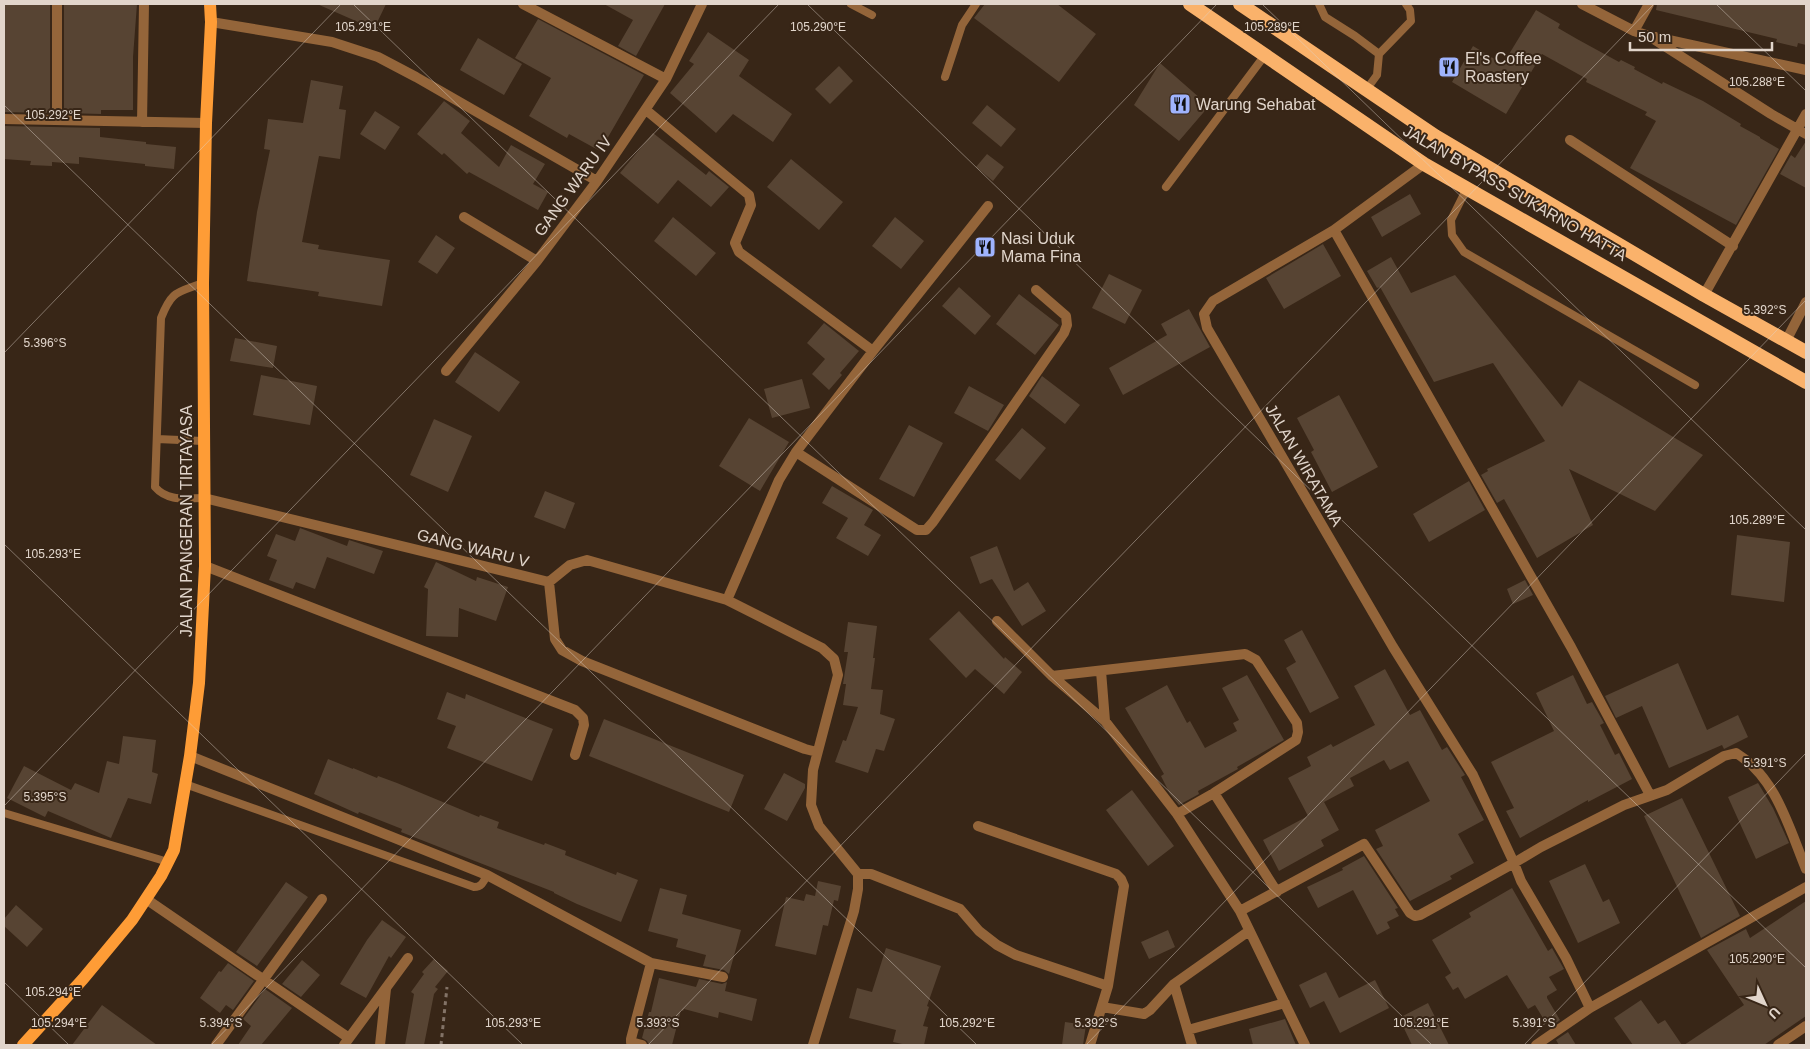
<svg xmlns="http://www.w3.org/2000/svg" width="1810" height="1049" viewBox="0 0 1810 1049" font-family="Arial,sans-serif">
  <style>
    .building { fill: #574433 }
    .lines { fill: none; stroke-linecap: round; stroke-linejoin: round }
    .path { stroke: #837367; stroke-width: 3; stroke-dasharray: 4 4; stroke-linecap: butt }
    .service { stroke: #94653a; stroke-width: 8 }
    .minor { stroke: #94653a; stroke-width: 10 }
    .primary { stroke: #fe9c36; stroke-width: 12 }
    .trunk { stroke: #fab26b; stroke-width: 14 }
    .ticks { fill: none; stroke: #e1d5cb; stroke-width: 1; stroke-opacity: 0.45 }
    .labels { text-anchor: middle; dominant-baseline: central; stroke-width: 4; stroke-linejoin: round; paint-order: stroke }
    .poi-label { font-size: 16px; fill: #e1d5cb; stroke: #382617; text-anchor: start }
    .street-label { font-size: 16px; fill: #e1d5cb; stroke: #382617 }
    .ticks-label { font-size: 12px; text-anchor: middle; fill: #e1d5cb; stroke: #382617; stroke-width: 4; stroke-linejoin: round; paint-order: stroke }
  </style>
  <rect width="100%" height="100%" fill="#382617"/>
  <path class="building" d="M4 4H50V113L4 112Z
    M64 4H137L133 57V110H101V114L64 113Z
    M317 4H386L374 29Z
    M604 4H665L636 56 618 46 633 20Z
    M985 4H1057L1096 34 1059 82 974 18Z
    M1657 4H1806V45L1798 43 1797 47 1776 42 1777 39 1656 10Z
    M1536 10 1560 24 1558 28 1577 39 1619 62 1621 60 1635 67 1634 69 1662 84 1663 82 1703 101 1741 124 1740 126 1760 137V138L1779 149 1736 225 1630 168 1656 121 1645 115 1647 112 1586 82 1587 79 1542 54 1506 114 1452 82 1473 46 1503 64Z
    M538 19 644 75 600 151 569 134 567 138 529 116 551 78 515 58Z
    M708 32 749 60 739 76 792 114 773 142 733 114 716 133 670 93 694 64 689 61Z
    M478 38 522 64 504 95 460 70Z
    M1160 63 1209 106 1179 141 1134 105Z
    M839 66 853 81 830 104 815 89Z
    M311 80 343 86 339 109 346 110 340 159 319 156 302 242 319 245 318 249 390 260 382 306 318 296 319 292 247 281 257 212 270 150 264 149 268 119 303 123Z
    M444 101 470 121 461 133 499 167 511 145 545 164 533 184 548 192 538 210 469 172 467 174 444 153 442 155 417 134Z
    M987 105 1016 129 1001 147 972 123Z
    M375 111 400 127 385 150 360 134Z
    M4 126 100 128V137L146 142V144L176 147 174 169 145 166V164L79 157V164L52 162V166L30 165 31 161 4 159Z
    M653 133 706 175 709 171 729 187 711 207 678 180 658 204 620 173Z
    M1806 141V188L1780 174 1791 155 1795 158Z
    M987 154 1004 167 993 181 976 167Z
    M791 159 843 202 819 230 767 187Z
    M1410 194 1421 214 1382 237 1371 217Z
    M673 217 716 253 696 276 654 241Z
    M895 217 924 241 901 269 872 246Z
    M436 235 455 248 437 274 418 262Z
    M1323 244 1341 276 1284 309 1266 278Z
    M1391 257 1411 293 1455 275 1562 407 1579 380 1703 455 1655 511 1569 469 1593 525 1537 558 1504 499 1497 503 1481 475 1488 471 1487 469 1545 441 1493 363 1434 382 1380 287 1377 288 1367 271Z
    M1109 274 1142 290 1125 324 1092 308Z
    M959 287 991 316 975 335 942 306Z
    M1019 294 1059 325 1035 355 996 324Z
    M1189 309 1210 347 1123 395 1109 368 1167 335 1161 324Z
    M824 323 859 351 840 373 842 375 829 390 812 374 825 359 807 343Z
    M235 338 277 346 273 368 230 361Z
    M475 352 520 382 499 412 455 382Z
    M261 375 317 386 310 425 253 415Z
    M1042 376 1080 405 1065 424 1029 396Z
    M802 379 810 408 772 418 764 389Z
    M969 386 1004 405 988 431 954 413Z
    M1339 395 1378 467 1332 492 1311 452 1314 450 1297 418Z
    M749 418 789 442 760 491 719 466Z
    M434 419 472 436 448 492 410 475Z
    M909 425 943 443 914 497 879 479Z
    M1022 428 1046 448 1020 480 995 460Z
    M1469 481 1485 510 1429 542 1413 514Z
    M832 486 873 510 864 525 881 535 868 556 836 538 848 518 822 503Z
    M545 491 575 503 565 529 534 517Z
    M300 528 347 546 349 540 383 551 374 574 327 557 315 589 296 582 293 589 269 580 277 560 267 556 276 534 295 541Z
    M1737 535 1790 542 1784 602 1731 595Z
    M997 546 1014 591 1028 582 1046 611 1022 626 992 579 980 584 970 557Z
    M436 562 476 581 477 577 508 587 496 621 459 608 458 637 426 636 428 589 424 587Z
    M1525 580 1533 595 1513 604 1507 589Z
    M959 611 1004 659 1005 657 1022 672 1004 694 975 669 966 678 929 639Z
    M848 622 877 626 873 658H875L871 689 883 690 880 714 895 719 884 751 876 749 868 773 835 762 843 740 846 741 858 707 843 705 846 684H843L848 652H844Z
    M1302 630 1339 698 1310 713 1286 668 1296 662 1284 640Z
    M1678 663 1707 730 1738 715 1748 737 1724 749 1722 745 1669 768 1642 706 1616 718 1605 696Z
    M1385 669 1410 715 1420 710 1442 750 1447 747 1465 775 1461 777 1484 820 1458 834 1474 863 1450 876 1452 879 1410 901 1376 849 1383 846 1375 830 1430 801 1408 761 1390 770 1384 760 1350 778 1354 786 1324 802 1339 830 1321 840 1324 846 1279 871 1263 840 1308 816 1288 778 1311 766 1307 757 1331 744 1333 747 1375 725 1354 686Z
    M1247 675 1284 740 1237 767 1238 769 1198 791 1199 794 1179 805 1170 794 1161 776 1164 774 1125 708 1167 685 1187 723 1190 721 1205 748 1237 731 1233 723 1239 720 1222 688Z
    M1573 675 1587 704 1592 702 1604 723 1600 725 1615 755 1619 753 1632 779 1588 802V800L1520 838 1506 811 1514 808 1491 762 1554 731 1536 693Z
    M447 692 465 699 466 694 553 729 532 781 447 748 456 726 437 719Z
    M604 719 744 775 729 812 589 756Z
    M123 736 156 740 152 772 158 774 151 804 128 798 111 838 48 811 45 817 7 798 24 766 71 790 75 783 99 793 107 761 119 764Z
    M328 759 353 769V768L377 778 378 776 397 783 479 817 480 815 499 822 497 828 544 845 545 843 566 851 565 855 616 875 617 872 638 880 621 922 577 904 554 893V892L401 832 402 829 359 812 358 814 314 794Z
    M784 773 805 784V788L787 821 764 809Z
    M1758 783 1773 808 1789 843 1756 859 1728 797Z
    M1132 790 1174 846 1148 866 1106 810Z
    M1682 798 1740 916 1701 938 1644 816Z
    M1364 856 1398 908 1395 909 1399 916 1387 922 1390 928 1377 935 1353 890 1318 908 1307 887 1343 870 1342 868Z
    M1585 864 1603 902 1609 899 1620 923 1578 943 1549 881Z
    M818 881 841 886 838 901 834 900 828 926 823 925 816 955 775 946 786 897 804 901 806 894 815 896Z
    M286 882 308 897 257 966 236 952Z
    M660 888 687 895 682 914 741 930 729 974 724 970 703 966 706 955 676 947 678 939 648 931Z
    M1512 888 1548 951 1552 948 1564 969 1549 977 1557 990 1547 996V998L1560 1020 1549 1028 1535 1005 1528 1009 1507 975 1465 999 1458 987 1453 990 1445 977 1451 973 1432 940 1471 917 1469 913Z
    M1806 901V1016L1764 1045H1684L1744 1005 1707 950 1746 929 1750 938Z
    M16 905 43 929 27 947 4 926V919Z
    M382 920 406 937 391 958 389 956 366 998 340 984 367 940Z
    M1168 930 1175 947 1149 959 1141 942Z
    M886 948 941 966 927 1006 929 1007 923 1026 928 1027 924 1045H907L893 1042 896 1030 849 1018 857 988 872 992Z
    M434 959 448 971 435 987 438 989 434 994 424 1045H405L414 994 411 992 424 974 422 972Z
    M302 960 320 975 301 997 282 984Z
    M228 963 254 981 233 1010 226 1005 220 1013 200 998 219 971 221 972Z
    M1326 972 1339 998 1375 980 1389 1008 1340 1033 1324 1001 1310 1008 1299 985Z
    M659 978 696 987 699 979 722 984 727 982 725 991 757 999 752 1021 719 1012 718 1018 684 1009 683 1011 681 1010 672 1045H649L647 1041 642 1038 649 1012H651Z
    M265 989 292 1008 261 1045H238L251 1026 243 1019Z
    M1641 1000 1658 1024 1665 1020 1682 1045H1633L1614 1018Z
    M1428 1003 1449 1045H1412L1399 1018Z
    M102 1005 157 1045H72Z
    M1285 1019 1296 1045H1253L1249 1029Z
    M1065 1022 1086 1025 1083 1045H1062Z
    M1568 1032 1576 1045H1559L1556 1040Z"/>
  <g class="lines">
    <path class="path" d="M441 1045 447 987"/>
    <path class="service" d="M851 4 872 15
      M1319 4 1325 17 1355 36 1379 54
      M945 77 962 25 976 4
      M1366 90 1377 75 1379 54 1411 21 1410 10 1406 4
      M1166 187 1265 55
      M1467 188 1451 220 1452 235 1464 252 1695 385
      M203 283C177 293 172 290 161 318L155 487C168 502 186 498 204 498
      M157 439 203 441
      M185 784 474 887C482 887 484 881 487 875
      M4 813 168 862"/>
    <path class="minor" d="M523 4 666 79
      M1582 4 1634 31
      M1649 4 1634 31 1649 36 1771 114 1806 134
      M211 22 332 42 378 57 416 77 597 181
      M1655 37 1806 70
      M646 110 749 195 751 205 735 243 739 252 873 351
      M4 119 206 123
      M57 120V4
      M142 122 144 4
      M1570 140 1733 246
      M1424 164 1334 230 1213 301 1204 314 1207 328 1393 647 1473 775 1514 863 1541 847 1624 805 1667 790 1724 756 1736 753C1776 777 1789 828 1806 869
      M464 217 537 261
      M1334 230 1571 647 1650 795
      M1704 295 1806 114
      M1786 341 1806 302
      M446 371 537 261 597 181 666 79 702 4
      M796 452 917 530H926L933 522 1064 333 1067 325 1066 316 1036 290
      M204 498 549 582 570 565 587 560 727 600 822 648 834 659 838 675 813 770 811 805 819 826 858 874V889L854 911 813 1045
      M205 566 575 710 583 718 584 725 575 755
      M549 582 555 639 562 650 582 661 805 749 817 752
      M727 600 779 480 796 452 873 351 988 206
      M997 621 1052 676 1105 721 1177 814 1240 911 1305 1045
      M1101 671 1105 721
      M1052 676 1245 654 1256 660 1297 723 1298 732 1296 740 1214 793 1177 814
      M190 756 487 875 651 963 723 977
      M1214 793 1277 892
      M978 826 1116 874 1121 879 1124 886 1108 986 1090 1045
      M858 874H871L960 909 979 931 997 945 1016 955 1108 986
      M146 899 349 1038
      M1240 911 1364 844 1410 913 1415 916 1420 915 1514 863 1521 881 1566 958 1590 1008
      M1174 984 1192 1045
      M1102 1007 1144 1014 1150 1010 1174 984 1249 931
      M1188 1030 1285 1003
      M216 1045 322 899
      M344 1045 408 958
      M380 1045 386 989
      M642 1045 631 1042V1039L651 963
      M1536 1045 1590 1008 1806 887
      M1778 1045 1806 1026"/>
    <path class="primary" d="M23 1045 83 979 132 920 161 876 174 850 190 756 199 683 205 566 203 283 206 123 211 22 210 4"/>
    <path class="trunk" d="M1190 4 1424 164 1806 382
      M1240 4 1435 136 1704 295 1806 352"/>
  </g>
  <path class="ticks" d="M353 4 1432 1045M807 4 1806 968M1262 4 1806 530M1716 4 1806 91M4 105 977 1045M4 353 341 4M4 544 523 1045M4 806 779 4M4 982 69 1045M211 1045 1217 4M648 1045 1654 4M1086 1045 1806 300M1524 1045 1806 753"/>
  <defs>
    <g id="restaurant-square" transform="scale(1.125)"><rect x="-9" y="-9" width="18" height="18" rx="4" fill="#9fb3fd" stroke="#382617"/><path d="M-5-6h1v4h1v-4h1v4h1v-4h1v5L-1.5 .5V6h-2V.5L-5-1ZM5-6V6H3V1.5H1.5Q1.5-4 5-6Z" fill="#111"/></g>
  </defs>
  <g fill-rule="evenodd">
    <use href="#restaurant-square" x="1449" y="67"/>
    <use href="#restaurant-square" x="1180" y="104"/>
    <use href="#restaurant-square" x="985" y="247"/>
  </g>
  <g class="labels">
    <g class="poi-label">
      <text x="1465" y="58">El's Coffee<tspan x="1465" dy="18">Roastery</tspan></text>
      <text x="1196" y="104">Warung Sehabat</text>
      <text x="1001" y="238">Nasi Uduk<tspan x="1001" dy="18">Mama Fina</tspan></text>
    </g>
    <g class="street-label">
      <text transform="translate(573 186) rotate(-54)">GANG WARU IV</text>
      <text transform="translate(1515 193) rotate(30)">JALAN BYPASS SUKARNO HATTA</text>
      <text transform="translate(1304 465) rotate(60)">JALAN WIRATAMA</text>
      <text transform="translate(186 521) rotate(-90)">JALAN PANGERAN TIRTAYASA</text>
      <text transform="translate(473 548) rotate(14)">GANG WARU V</text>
    </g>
  </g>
  <g class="ticks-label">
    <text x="818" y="31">105.290°E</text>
    <text x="1272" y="31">105.289°E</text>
    <text x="363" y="31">105.291°E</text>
    <text x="1757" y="86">105.288°E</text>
    <text x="53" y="119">105.292°E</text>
    <text x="1765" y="314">5.392°S</text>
    <text x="45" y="347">5.396°S</text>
    <text x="1757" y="524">105.289°E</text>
    <text x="53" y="558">105.293°E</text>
    <text x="1765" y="767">5.391°S</text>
    <text x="45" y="801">5.395°S</text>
    <text x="1757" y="963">105.290°E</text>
    <text x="53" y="996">105.294°E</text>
    <text x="221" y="1027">5.394°S</text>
    <text x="658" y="1027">5.393°S</text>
    <text x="1096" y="1027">5.392°S</text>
    <text x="1534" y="1027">5.391°S</text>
    <text x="59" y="1027">105.294°E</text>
    <text x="513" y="1027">105.293°E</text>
    <text x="967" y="1027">105.292°E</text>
    <text x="1421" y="1027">105.291°E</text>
  </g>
  <rect width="1810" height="1049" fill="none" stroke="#e1d5cb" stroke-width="10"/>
  <g transform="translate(1765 1004) rotate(134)" stroke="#382617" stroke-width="4" paint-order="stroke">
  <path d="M0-4L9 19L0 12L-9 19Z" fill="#e1d5cb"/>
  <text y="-8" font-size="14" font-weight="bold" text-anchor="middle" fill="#e1d5cb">U</text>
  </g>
  <path d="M1630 42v8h142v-8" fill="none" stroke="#e1d5cb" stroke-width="2.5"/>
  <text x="1638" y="42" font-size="15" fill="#e1d5cb" stroke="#382617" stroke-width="4" paint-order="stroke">50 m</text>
</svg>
